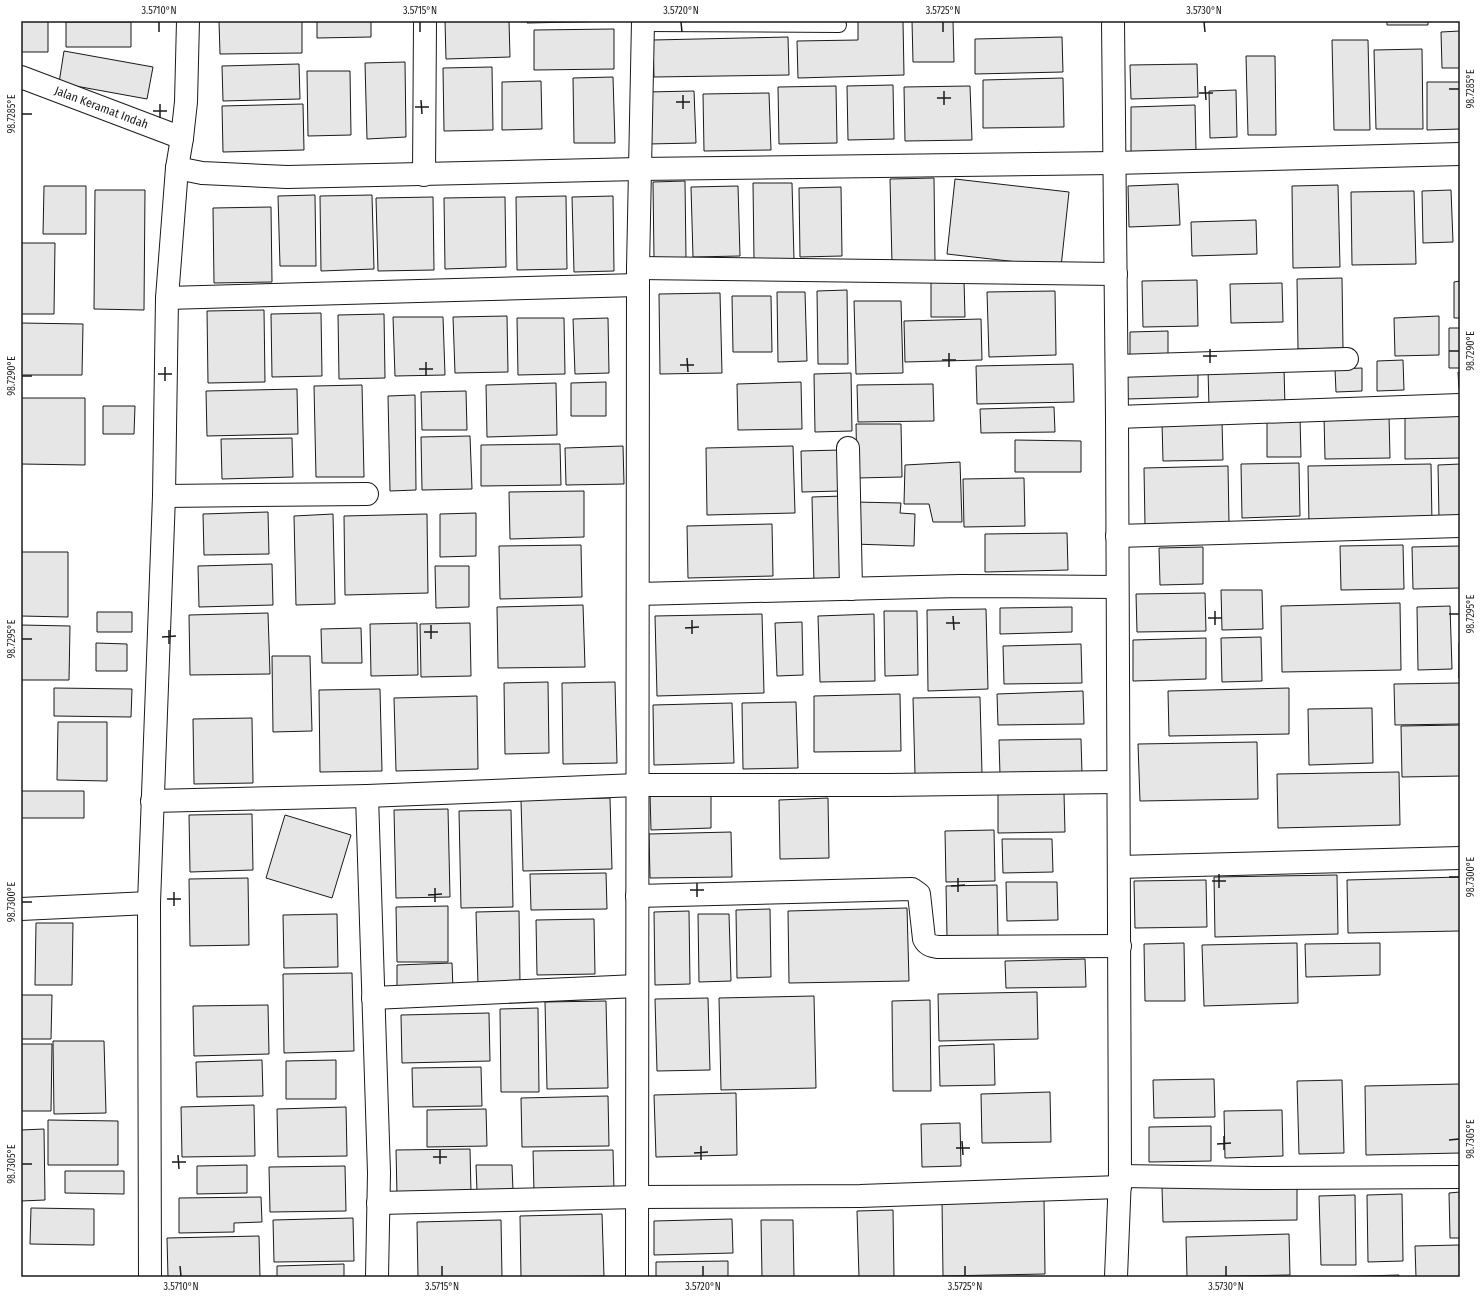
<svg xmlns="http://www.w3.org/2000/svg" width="1481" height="1298" viewBox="0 0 1481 1298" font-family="'Fira Sans Condensed',sans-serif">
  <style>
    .building { fill: #e6e6e6; stroke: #1a1a1a }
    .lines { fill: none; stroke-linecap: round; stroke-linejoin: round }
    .lane-casing { stroke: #1a1a1a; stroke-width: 16 }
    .street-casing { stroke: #1a1a1a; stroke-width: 24 }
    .lane { stroke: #fff; stroke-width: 14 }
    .street { stroke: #fff; stroke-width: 22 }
    .ticks { fill: none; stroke: #1a1a1a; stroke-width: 1.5 }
    .labels { text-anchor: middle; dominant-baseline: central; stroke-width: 3; stroke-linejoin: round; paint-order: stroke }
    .street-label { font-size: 12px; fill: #1a1a1a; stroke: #fff }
    .neatline { fill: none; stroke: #1a1a1a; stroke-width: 1.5 }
    .ticks-label { font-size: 10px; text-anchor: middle; fill: #1a1a1a }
  </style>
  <rect width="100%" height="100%" fill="#fff"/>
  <path class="building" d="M21 21H48V52H21Z
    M219 21H302V53L220 54Z
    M317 21H371V37L317 38Z
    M445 21H509L510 57 446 59Z
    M527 21H618L527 23Z
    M858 21H903L904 75 798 78 797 41 858 40Z
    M912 21H953L954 62H913Z
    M1387 21H1428V25H1387Z
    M66 22H131V47H66Z
    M614 29V69L534 70V30Z
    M1460 31V68H1442L1441 32Z
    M788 37 789 75 654 77 653 40Z
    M1062 37 1063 72 975 74V39Z
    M1332 40H1368L1370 130H1334Z
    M1422 49 1423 129H1376L1374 50Z
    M64 51 153 67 147 99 59 83Z
    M1246 56H1275L1276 135H1248Z
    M405 62 406 137 367 139 365 63Z
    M299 64 300 99 223 101 222 66Z
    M1197 64 1198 97 1131 99 1130 65Z
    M492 67 493 130 444 131 443 68Z
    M307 71H350L351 135 308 136Z
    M613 77 615 143H574L573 78Z
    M1063 78 1064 127 983 128V80Z
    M541 81 542 129 502 130V82Z
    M1427 82H1460V129L1427 130Z
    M893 85 894 139 848 140 847 86Z
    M836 86 837 143 779 144 778 87Z
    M970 86 972 140 905 141 904 87Z
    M1236 90 1237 137 1210 138 1209 91Z
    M694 91 696 143 648 144 647 92Z
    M769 93 771 150 704 151 703 94Z
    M303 104 304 150 223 152 222 106Z
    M1195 105 1196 151 1131 152V107Z
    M934 178 935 262 892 263 890 179Z
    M955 179 1069 192 1061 267 947 254Z
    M685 181 686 258 654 259 653 182Z
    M753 183H792L794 259 754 260Z
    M1178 184 1180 225 1129 227 1128 186Z
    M1338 185 1340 267 1293 268 1292 186Z
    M44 186H86V234H43Z
    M738 186 740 256 693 257 691 187Z
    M841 187 842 256 800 257 799 188Z
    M95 190H145L144 310 94 309Z
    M1451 190 1453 242 1423 243 1422 191Z
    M1414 191 1416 264 1352 265 1351 192Z
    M315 195 316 266H280L278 196Z
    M372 195 374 269 321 271 320 196Z
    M566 196 567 269 517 270 516 197Z
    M613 196 614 271 574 272 572 197Z
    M433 197 434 270 378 271 376 198Z
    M505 197 506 267 445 269 444 198Z
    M271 207 272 282 214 283 213 208Z
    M1256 220 1257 254 1192 256 1191 222Z
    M21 243H55L54 314H21Z
    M1342 278 1343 348 1298 349 1297 279Z
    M964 280 965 317H931V281Z
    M1197 280 1198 326 1143 327 1142 281Z
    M1460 281V318H1454V282Z
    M1282 283 1283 322 1231 323 1230 284Z
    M847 290 848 364H818L817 291Z
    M1055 291 1056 355 989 357 987 292Z
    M777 292H805L807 361 778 362Z
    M720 293 722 373 660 374 659 294Z
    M732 296H771L772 352H733Z
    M854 301H901L903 373 856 374Z
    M264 310 265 382 208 383 207 311Z
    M321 313 322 376 272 377 271 314Z
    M384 314 385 378 339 379 338 315Z
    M507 316 508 372 455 373 453 317Z
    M1439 316V355L1395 356 1394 318Z
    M393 317H443L445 375 395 376Z
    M517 318H564L565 374 518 375Z
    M608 318 609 373 575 374 573 319Z
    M981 319 982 360 905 362 904 321Z
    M21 323 83 324 82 375H21Z
    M1449 328H1460V368H1449Z
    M1168 331V361H1130V332Z
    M1403 360 1404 390 1377 391V361Z
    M1073 364 1074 402 977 404 976 366Z
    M1284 368 1285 407 1209 408 1208 369Z
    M1362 368V391L1336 392 1335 369Z
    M1458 372H1460V389H1459Z
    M851 373 852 431 815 432 814 374Z
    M1198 374V397L1127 399V376Z
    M606 382V416H571V383Z
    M801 382 802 429 738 430 737 384Z
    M556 383 557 435 487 437 486 385Z
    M933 384 934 421 858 422 857 385Z
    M362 385 364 477H316L314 386Z
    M297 389 298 434 207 436 206 391Z
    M466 391 467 430H422L421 392Z
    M415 395 416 490 390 491 388 396Z
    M21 398H85V465L21 464Z
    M103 406H135L134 434H103Z
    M1054 407 1055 432 981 433 980 409Z
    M1460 412V458L1405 459V413Z
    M1389 415 1390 458 1325 459 1324 416Z
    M1267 418H1300L1301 457H1267Z
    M1222 422 1223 460 1163 461 1162 423Z
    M856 424H901L902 477 857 478Z
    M470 436 472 489 422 490 421 437Z
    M292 438 293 477 222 479 221 439Z
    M1015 440 1081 441V472H1015Z
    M560 444 561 485 481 486V445Z
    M623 446 624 484 566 485 565 448Z
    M793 446 795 513 707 515 706 448Z
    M840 450V491L802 492 801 451Z
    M960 462 962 522H933L929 504H904L905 465Z
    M1299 463 1300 516 1242 518 1241 464Z
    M1431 464 1432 523 1309 525 1308 466Z
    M1460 464V519H1439L1438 465Z
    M1228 466 1229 523 1145 525 1144 468Z
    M1024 478 1025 526 964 527 963 479Z
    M584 491V537L510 539 509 492Z
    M843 496 845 585H814L812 497Z
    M854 502 901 503 900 513 915 514 914 546 853 544Z
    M268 512 269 554 204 555 203 514Z
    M476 513V556L440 557V514Z
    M333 514 335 604 296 605 294 516Z
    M427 514 428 593 345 595 344 516Z
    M772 524 773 576 688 578 687 526Z
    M1067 533 1068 570 985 572V534Z
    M581 545 582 597 500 599 499 546Z
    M1403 545 1404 589 1341 590 1340 546Z
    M1460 546V588L1413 589 1412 547Z
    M1203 547V584L1160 585 1159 548Z
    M21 552H68V617L21 616Z
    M272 564 273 605 199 607 198 566Z
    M435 566H469V607L436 608Z
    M1221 590H1262L1263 629 1222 630Z
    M1205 593 1206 631 1137 632 1136 594Z
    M1400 603 1401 670 1282 672 1281 606Z
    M583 605 585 667 498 668 497 607Z
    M1450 606 1452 669 1418 670 1417 607Z
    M1072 607V632L1000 634V608Z
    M986 609 988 689 928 691 927 610Z
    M884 611H917L918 675 885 676Z
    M97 612H132V632H97Z
    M268 613 270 674 190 675 189 615Z
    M762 614 764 693 657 696 655 616Z
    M874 614 875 681 820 682 818 616Z
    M802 622 803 675 777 676 775 623Z
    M417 623 418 675 371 676 370 624Z
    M470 623 471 676 421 677 420 624Z
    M21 625 70 626 69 680H21Z
    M361 628 362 663H322L321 629Z
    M1261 637 1262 681 1222 682 1221 638Z
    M1206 638V679L1133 681V640Z
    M96 643 127 644V671H96Z
    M1459 643H1460L1459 678Z
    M1081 644 1082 683 1004 684 1003 646Z
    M272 656H310L312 731 273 732Z
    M548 682 549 753 505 754 504 683Z
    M615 682 617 763 563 764 562 683Z
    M1460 683V724L1395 725 1394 684Z
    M54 688 132 689 131 717 54 716Z
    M1289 688V734L1169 736 1168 691Z
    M380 689 382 771 320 772 319 690Z
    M1083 691 1084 724 998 725 997 694Z
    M900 694 901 751 814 752V696Z
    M477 696 478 769 396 771 394 698Z
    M980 697 982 773 915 774 913 698Z
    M796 702 798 768 743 769 742 703Z
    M732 703 734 763 654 765 653 705Z
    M1372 708 1373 763 1309 765 1308 709Z
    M252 718 253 783 194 784 193 719Z
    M58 722H107V781L57 780Z
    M1460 725V776L1402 777 1401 726Z
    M1081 739 1082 773 1000 775 999 740Z
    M1257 742 1258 799 1140 801 1138 744Z
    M1399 772 1400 825 1278 828 1277 774Z
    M21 791H84V818H21Z
    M711 793V828L651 830 650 794Z
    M1064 793 1065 832 998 833V794Z
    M610 798 612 869 523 871 521 800Z
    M828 798 829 858 780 859 779 800Z
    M448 809 450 897 396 898 394 810Z
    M511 810 513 907 461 908 459 811Z
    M252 814 253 870 190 872 189 815Z
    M285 815 351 835 332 898 266 878Z
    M994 830 995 881 946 882 945 831Z
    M731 832 732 877 650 878 649 834Z
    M1002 839H1052L1053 872 1003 873Z
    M606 873 607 909 531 910 530 874Z
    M1337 875 1338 934 1215 937 1214 877Z
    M1460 877V931L1348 933 1347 880Z
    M248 878 249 945 190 946 189 879Z
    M1206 880 1207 927 1135 928 1134 881Z
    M1006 882H1057L1058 920 1007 921Z
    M997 885 998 936 947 937 946 886Z
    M448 906V962H397L396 907Z
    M907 908 909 981 789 983 788 911Z
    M770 909 771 977 737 978 736 910Z
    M519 911 520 983 478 985 476 912Z
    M689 911 690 984 655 985 654 912Z
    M337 914 338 967 284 968 283 915Z
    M698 914H729L731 981 699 982Z
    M594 919 595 974 537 975 536 920Z
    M36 923H73L72 985H35Z
    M1184 943 1185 1001H1145L1144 944Z
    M1297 943 1298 1003 1204 1006 1202 945Z
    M1380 943V975L1306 977 1305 944Z
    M1085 959 1086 987 1006 988 1005 961Z
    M452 963 453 989 397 990V965Z
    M352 973 354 1051 284 1053 283 974Z
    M1037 992 1038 1039 939 1041 938 994Z
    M21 995H52L51 1039H21Z
    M814 996 816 1088 721 1090 719 998Z
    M708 998 710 1070 657 1071 655 999Z
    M930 1000 931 1091H893L892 1001Z
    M606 1001 608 1088 547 1089 545 1002Z
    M268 1005 269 1054 194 1056 193 1006Z
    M538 1008 539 1092H501L500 1009Z
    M489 1013 490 1061 402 1063 401 1015Z
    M53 1041H104L106 1113 54 1114Z
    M21 1044H52L51 1111H21Z
    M994 1044 995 1085 940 1086 939 1046Z
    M262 1060 263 1096 197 1097 196 1062Z
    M336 1060V1099H286V1061Z
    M481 1067 482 1106 413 1107 412 1068Z
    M1214 1079 1215 1117 1154 1118 1153 1080Z
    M1342 1080 1344 1153 1299 1154 1297 1081Z
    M1460 1084V1153L1366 1155 1365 1086Z
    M1050 1092 1051 1142 982 1143 981 1094Z
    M736 1093 737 1155 656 1157 654 1095Z
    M608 1096 609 1146 522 1147 521 1098Z
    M254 1105 255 1156 182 1157 181 1107Z
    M346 1107 347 1156 278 1157 277 1109Z
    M486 1109 487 1146 427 1147V1110Z
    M1282 1110 1283 1156 1225 1158 1224 1111Z
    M48 1120 118 1121V1165H48Z
    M960 1123 961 1166 922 1167 921 1124Z
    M1211 1126V1161L1149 1162V1127Z
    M44 1129 45 1200 21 1201V1130Z
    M470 1149 471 1193 397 1195 396 1150Z
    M613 1150 614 1191 534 1192 533 1151Z
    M247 1165V1193L197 1194V1166Z
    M476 1165H512L513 1191H477Z
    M345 1166 346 1211 270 1212 269 1167Z
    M65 1171H124V1194L65 1193Z
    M1297 1184V1220L1163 1222 1162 1187Z
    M1460 1192V1238H1450L1449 1193Z
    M1402 1194 1403 1261 1368 1262 1367 1195Z
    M1355 1195 1356 1265H1321L1319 1196Z
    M261 1197 262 1222 234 1223V1232L179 1233V1198Z
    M1044 1198 1045 1274 943 1276 942 1200Z
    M31 1208 94 1209V1245L30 1244Z
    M893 1210 894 1277H859L857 1211Z
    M602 1214 604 1276 521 1277 520 1216Z
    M353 1218 354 1261 274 1262 273 1220Z
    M732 1219 733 1253 654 1255V1221Z
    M501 1220 502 1277H418L417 1222Z
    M761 1220H793L794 1277H762Z
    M1289 1234 1290 1275 1187 1277 1186 1237Z
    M259 1236 260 1277H168L167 1238Z
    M1459 1245 1460 1277H1416L1415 1246Z
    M728 1261V1277H656V1262Z
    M344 1264V1277H277V1266Z
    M1399 1275V1277H1331Z"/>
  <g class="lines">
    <g class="lane-casing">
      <path id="lane" d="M643 24 839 25"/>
    </g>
    <g class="street-casing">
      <g id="street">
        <path d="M1113 21 1117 417 1120 1176 1116 1277"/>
        <path id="s1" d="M21 77 182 138"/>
        <path d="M177 168 202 173 287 177 639 169 1114 163 1460 154"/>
        <path d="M424 175 425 21"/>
        <path d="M638 268 1116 274"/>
        <path d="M167 298 638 285"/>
        <path d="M1117 366 1347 359"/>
        <path d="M1117 417 1460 405"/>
        <path d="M848 448 851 589"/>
        <path d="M164 496 367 494"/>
        <path d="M1117 536 1460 526"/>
        <path d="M638 594 960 586 1117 587"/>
        <path d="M367 796 379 1173 377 1277"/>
        <path d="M152 801 367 796 637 785H888L1118 782"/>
        <path d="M1119 867 1460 858"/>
        <path d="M637 896 912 889 919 894 924 939C927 945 931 946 938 947L1120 946"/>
        <path d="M21 909 149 903"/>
        <path d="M373 998 637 986"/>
        <path d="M1120 1176 1254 1178 1460 1177"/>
        <path d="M378 1203 638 1197 860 1196 1120 1187"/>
        <path d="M150 1277 149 903 164 496 167 298 177 168 182 138 186 102 188 21"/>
        <path d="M637 1277 638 268 643 21"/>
      </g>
    </g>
    <use href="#lane" class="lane"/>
    <use href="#street" class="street"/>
  </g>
  <path class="ticks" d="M159 22V32M420 22V32M681 22 682 32M943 22V32M1204 22 1205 32M1205 86 1206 100M1449 89H1459M944 91V105M1199 93H1213M683 95V109M937 98H951M421 100 422 114M676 102H690M160 104V118M415 107H429M153 111H167M22 114H32M1210 349V363M1449 351H1459M949 353V367M1203 356H1217M687 358 688 372M942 360H956M426 362V376M680 365H694M165 367V381M419 369H433M158 374H172M22 376H32M1215 611V625M1449 614H1459M953 616 954 630M1208 618H1222M692 620V634M946 623H960M431 625V639M685 628 699 627M169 630V644M424 632H438M162 637 176 636M22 639H32M1219 874V888M1449 877H1459M958 878V892M1212 881H1226M697 883V897M951 886 965 885M435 888V902M690 890H704M174 892V906M428 895 442 894M167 899H181M22 902H32M1224 1136V1150M1449 1140 1459 1139M962 1141 963 1155M1217 1144 1231 1143M701 1146V1160M956 1148H970M440 1150V1164M694 1153 708 1152M178 1155 179 1169M433 1157H447M172 1162H186M22 1164H32M180 1266 181 1276M442 1266V1276M703 1266V1276M965 1266V1276M1226 1266V1276"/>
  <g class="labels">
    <g class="street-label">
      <text stroke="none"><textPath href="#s1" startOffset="86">Jalan Keramat Indah</textPath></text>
    </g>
  </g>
  <rect width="1481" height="1298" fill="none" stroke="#ffffff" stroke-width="44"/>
  <rect x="22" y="22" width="1437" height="1254" class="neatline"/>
  <g class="ticks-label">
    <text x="159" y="14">3.5710°N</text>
    <text x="420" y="14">3.5715°N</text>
    <text x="681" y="14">3.5720°N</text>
    <text x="943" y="14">3.5725°N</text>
    <text x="1204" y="14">3.5730°N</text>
    <text transform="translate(1470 89) rotate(-90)" y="4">98.7285°E</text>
    <text transform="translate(11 114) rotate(-90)" y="4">98.7285°E</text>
    <text transform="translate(1470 351) rotate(-90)" y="4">98.7290°E</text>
    <text transform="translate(11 376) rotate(-90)" y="4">98.7290°E</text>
    <text transform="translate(1470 614) rotate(-90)" y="4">98.7295°E</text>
    <text transform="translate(11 639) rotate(-90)" y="4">98.7295°E</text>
    <text transform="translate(1470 877) rotate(-90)" y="4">98.7300°E</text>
    <text transform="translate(11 902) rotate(-90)" y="4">98.7300°E</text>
    <text transform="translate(1470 1139) rotate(-90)" y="4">98.7305°E</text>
    <text transform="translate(11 1164) rotate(-90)" y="4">98.7305°E</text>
    <text x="181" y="1290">3.5710°N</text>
    <text x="442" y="1290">3.5715°N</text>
    <text x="703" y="1290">3.5720°N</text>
    <text x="965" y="1290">3.5725°N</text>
    <text x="1226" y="1290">3.5730°N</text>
  </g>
</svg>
